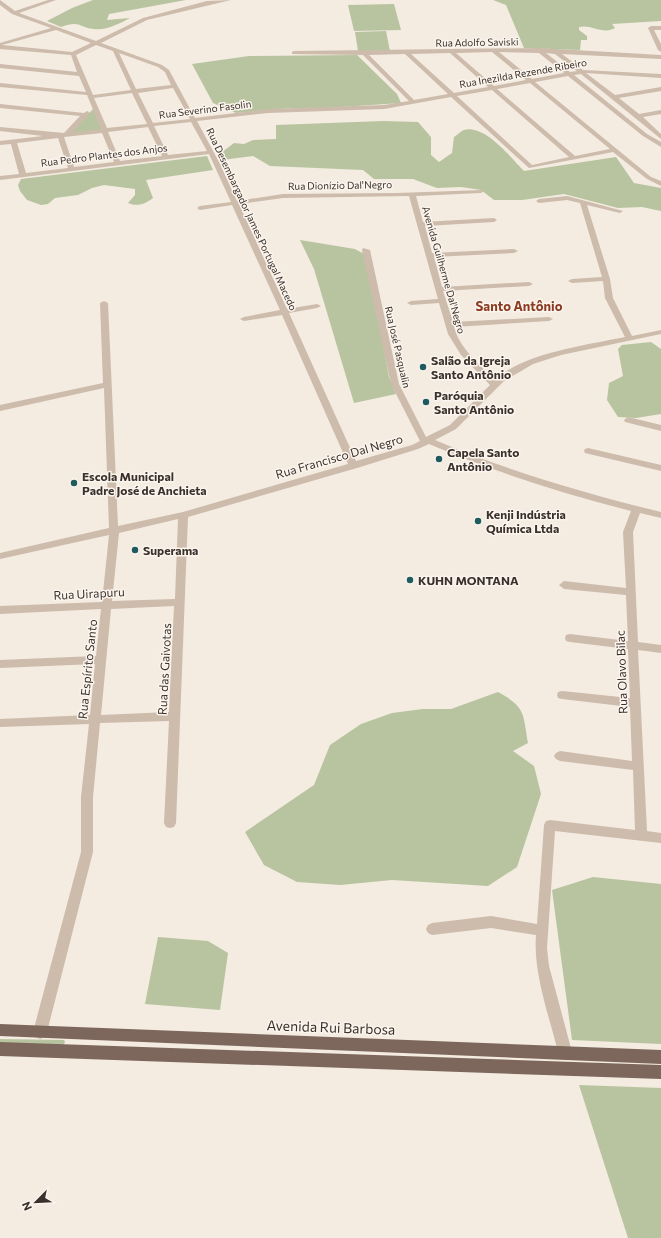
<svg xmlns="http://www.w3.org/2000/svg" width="661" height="1238" viewBox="0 0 661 1238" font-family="Commissioner,sans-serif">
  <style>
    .green { fill: #b8c4a0 }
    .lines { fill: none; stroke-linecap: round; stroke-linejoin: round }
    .minor { fill: #cdbbac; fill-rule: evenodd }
    .major { fill: #7d675c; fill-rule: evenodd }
    .poi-dot { fill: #1f5a5e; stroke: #fbf5ee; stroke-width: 1.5 }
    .labels { text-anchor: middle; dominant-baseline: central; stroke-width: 3; stroke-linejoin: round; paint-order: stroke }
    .far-street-label { font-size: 10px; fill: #3b302b; stroke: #fbf5ee }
    .poi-label { font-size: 12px; font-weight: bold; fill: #3b302b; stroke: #fbf5ee; text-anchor: start }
    .street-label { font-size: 12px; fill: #3b302b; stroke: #fbf5ee }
    .far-district-label { font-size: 13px; font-weight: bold; fill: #8c3b22; stroke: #fbf5ee }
    .near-street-label { font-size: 14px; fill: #3b302b; stroke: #fbf5ee }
  </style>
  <rect width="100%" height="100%" fill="#f4ebe1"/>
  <path class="green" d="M93 0H186L109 14 107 20 130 18C121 23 105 31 94 29 77 27 81 20 61 27L47 21 72 8Z
    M493 0H661V21L612 24 615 28C603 35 591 24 579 27V30L587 36V40H581L580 50 524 48 506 5Z
    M394 4 401 30 354 31 348 5Z
    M386 31 390 51H358L355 32Z
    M357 55 397 94 401 103 326 108H292L236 113 213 103 192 64 249 56Z
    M94 108 103 130 69 134Z
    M383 121 418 122 431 137V155L439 162 452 153 454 137C457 135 461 131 464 130 485 124 511 158 524 171L616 157 634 183 661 188V211L642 207 618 208 564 194 522 200H494L481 190 461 187 437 188 413 179H374L363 170 270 166 253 156 222 160 221 153 234 143 244 144 253 140 276 139V125Z
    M207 156 213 170 146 180 153 198C145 204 138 207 128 203L135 195V189L104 185 92 188 78 195 55 198 48 204 41 205 27 200 20 191 18 185 21 179Z
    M300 240 355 249 364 254 376 306 389 377 396 394 354 403 314 269Z
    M651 342 661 349V414L636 418 618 417 607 400 609 383 623 376 618 349 622 345Z
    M498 692C526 707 523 714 528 743L513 751 534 766 541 794 517 867 488 886 392 880 340 885 297 882 264 865 245 832 314 785 330 745 361 724 392 713 423 709H451Z
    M593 877 661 884V1044L572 1040 552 890Z
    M158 937 208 941 228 953 220 1010 145 1004Z
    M0 1039 64 1040 65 1042 63 1046 0 1044Z
    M579 1085 661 1088V1238H628Z"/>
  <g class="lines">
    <path class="minor" d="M0 0 15 11 48 0H56L19 13 96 41 143 18 207 1 231 0 147 20 101 43 162 65 169 70 195 118 268 109 384 105 409 101 363 55 292 54V52L294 51 539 48 661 55V59L562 54 583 70 661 74V78L586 73 615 95 661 87V91L619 98 639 114 661 110V114L643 117 661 134V139L581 74 574 75 647 134 661 142V147L643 136 568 76 535 82 651 177 661 181V186L647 179 613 152 529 168 451 97 384 109 268 113 197 121 220 164 237 201 283 194 397 193 483 190V192L481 193 416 196 423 222 494 218 497 220 494 222 425 226 432 253 514 249 518 251 514 253 434 257 442 287 529 282 533 284 529 286 443 291 453 322 549 317 553 319 549 321 454 327C460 349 480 365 495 380 523 353 587 345 625 337L605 298 603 281 572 283 568 281 572 279 602 277 580 203 567 200 539 203 536 201 539 199 567 196 623 211 620 213 587 205 610 279 613 298 632 336 661 330V334L561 355 533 364 504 381 456 429 435 440C508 471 584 493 661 512V518L640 513 633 532 638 642 661 645V653L638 650 647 831 661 833V843L555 831 547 948 549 966 572 1052 570 1057 565 1059 560 1057 558 1052C549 1015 533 973 536 935L491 928 432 935 428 933 426 929 428 925 432 923 491 916 537 924 544 825 546 821 550 820 635 830 633 770 560 761 556 759 554 756 556 753 560 751 632 761 630 707 562 699 558 698 557 695 558 692 562 691 630 698 628 649 570 642 566 641 565 638 566 635 570 634 628 641 626 595 564 589 559 585 564 581 626 588 623 532 631 511C562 493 494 472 429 444L418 449 357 468 188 517 176 823 174 827 170 828 166 827 164 823 169 721 100 723 93 797V852L47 1032 45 1037 40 1039 35 1037 33 1032 81 852V797L89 724 0 727V719L90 715 95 664 0 668V660L96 656 101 609 0 614V606L102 602 109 535 0 559V553L109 528 104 388 0 411V405L103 383 100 303 104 301 108 303 118 526 183 512 348 464 282 315 244 321 240 319 244 317 280 310 232 205 200 210 197 208 200 206 231 202 209 154 0 180V176L19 174 11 144 0 145V141L43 136 0 131V127L64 133 80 116 0 108V104L84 113 87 111 89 112V114L72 133 101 129 87 95 0 87V83L86 92 79 76 0 68V64L77 72 71 55 0 49V43L51 28 12 14 0 5ZM56 30 91 43 72 52 2 45ZM96 45 113 51 131 90 93 95 76 55ZM492 52 526 80 494 86 456 53ZM499 52 539 53 564 73 532 79ZM119 53 158 67 165 72 171 85 136 89ZM450 53 488 87 454 93 411 54ZM546 53 555 54 577 71 570 72ZM405 54 448 94 414 100 369 55ZM530 83 610 149 575 156 497 89ZM173 88 190 119 153 123 138 93ZM492 90 569 157 532 165 457 96ZM132 93 147 124 107 128 94 98ZM191 122 207 151 168 155 154 126ZM148 127 162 156 120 161 108 132ZM102 133 114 162 74 167 64 137ZM58 138 68 168 26 173 17 143ZM409 196 438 299 411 301 407 303 411 305 439 303 448 334 461 355 490 385 450 425 426 437 399 384 370 250 363 248 362 250 391 384 420 441 412 445 356 461 289 313 317 308 321 306 317 304 287 309 239 204 283 198ZM178 519 175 599 112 601 119 533ZM174 606 169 712 101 715 111 609Z
      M651 26H661V30H654L661 44V52L658 50 648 28Z
      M628 417 661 425V431L625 422 624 420Z
      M588 448 661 465V471L585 453 584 451 585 449Z"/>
    <path class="major" d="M0 1024 661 1050V1064L0 1036Z
      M0 1042 661 1065V1079L0 1056Z"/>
  </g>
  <g class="poi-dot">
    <circle cx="423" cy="367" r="4"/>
    <circle cx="426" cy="402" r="4"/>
    <circle cx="439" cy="459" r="4"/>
    <circle cx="74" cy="483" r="4"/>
    <circle cx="478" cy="521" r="4"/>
    <circle cx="135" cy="550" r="4"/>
    <circle cx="410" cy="580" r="4"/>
  </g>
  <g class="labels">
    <g class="far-street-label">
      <text transform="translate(477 42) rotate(-1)">Rua Adolfo Saviski</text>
      <text transform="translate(523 73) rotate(-10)">Rua Inezilda Rezende Ribeiro</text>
      <text transform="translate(205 109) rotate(-7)">Rua Severino Fasolin</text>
      <text transform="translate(104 155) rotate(-7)">Rua Pedro Plantes dos Anjos</text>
      <text transform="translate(340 185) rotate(-1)">Rua Dionízio Dal'Negro</text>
      <text transform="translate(252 219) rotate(65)">Rua Desembargador James Portugal Macedo</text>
      <text transform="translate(444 270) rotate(74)">Avenida Guilherme Dal'Negro</text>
      <text transform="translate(398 347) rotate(77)">Rua José Pasqualin</text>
    </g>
    <g class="poi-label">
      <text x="431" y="360">Salão da Igreja<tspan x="431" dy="14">Santo Antônio</tspan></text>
      <text x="434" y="395">Paróquia<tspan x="434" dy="14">Santo Antônio</tspan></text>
      <text x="447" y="452">Capela Santo<tspan x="447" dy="14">Antônio</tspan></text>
      <text x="82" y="476">Escola Municipal<tspan x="82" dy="14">Padre José de Anchieta</tspan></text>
      <text x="486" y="514">Kenji Indústria<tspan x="486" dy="14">Química Ltda</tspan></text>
      <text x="143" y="550">Superama</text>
      <text x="418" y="580">KUHN MONTANA</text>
    </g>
    <g class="street-label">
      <text transform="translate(339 456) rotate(-16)">Rua Francisco Dal Negro</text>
      <text transform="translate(89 593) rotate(-3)">Rua Uirapuru</text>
      <text transform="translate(87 669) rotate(-84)">Rua Espírito Santo</text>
      <text transform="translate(164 669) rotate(-87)">Rua das Gaivotas</text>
      <text transform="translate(621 672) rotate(-92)">Rua Olavo Bilac</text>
    </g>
    <g class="far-district-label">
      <text x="519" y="306">Santo Antônio</text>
    </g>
    <g class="near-street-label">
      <text transform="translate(331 1027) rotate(2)">Avenida Rui Barbosa</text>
    </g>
  </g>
  <g transform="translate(36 1202) rotate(246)" stroke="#fbf5ee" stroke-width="3" paint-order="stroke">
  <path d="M0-3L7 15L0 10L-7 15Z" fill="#3b302b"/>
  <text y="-6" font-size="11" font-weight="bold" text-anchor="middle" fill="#3b302b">N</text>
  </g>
</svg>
